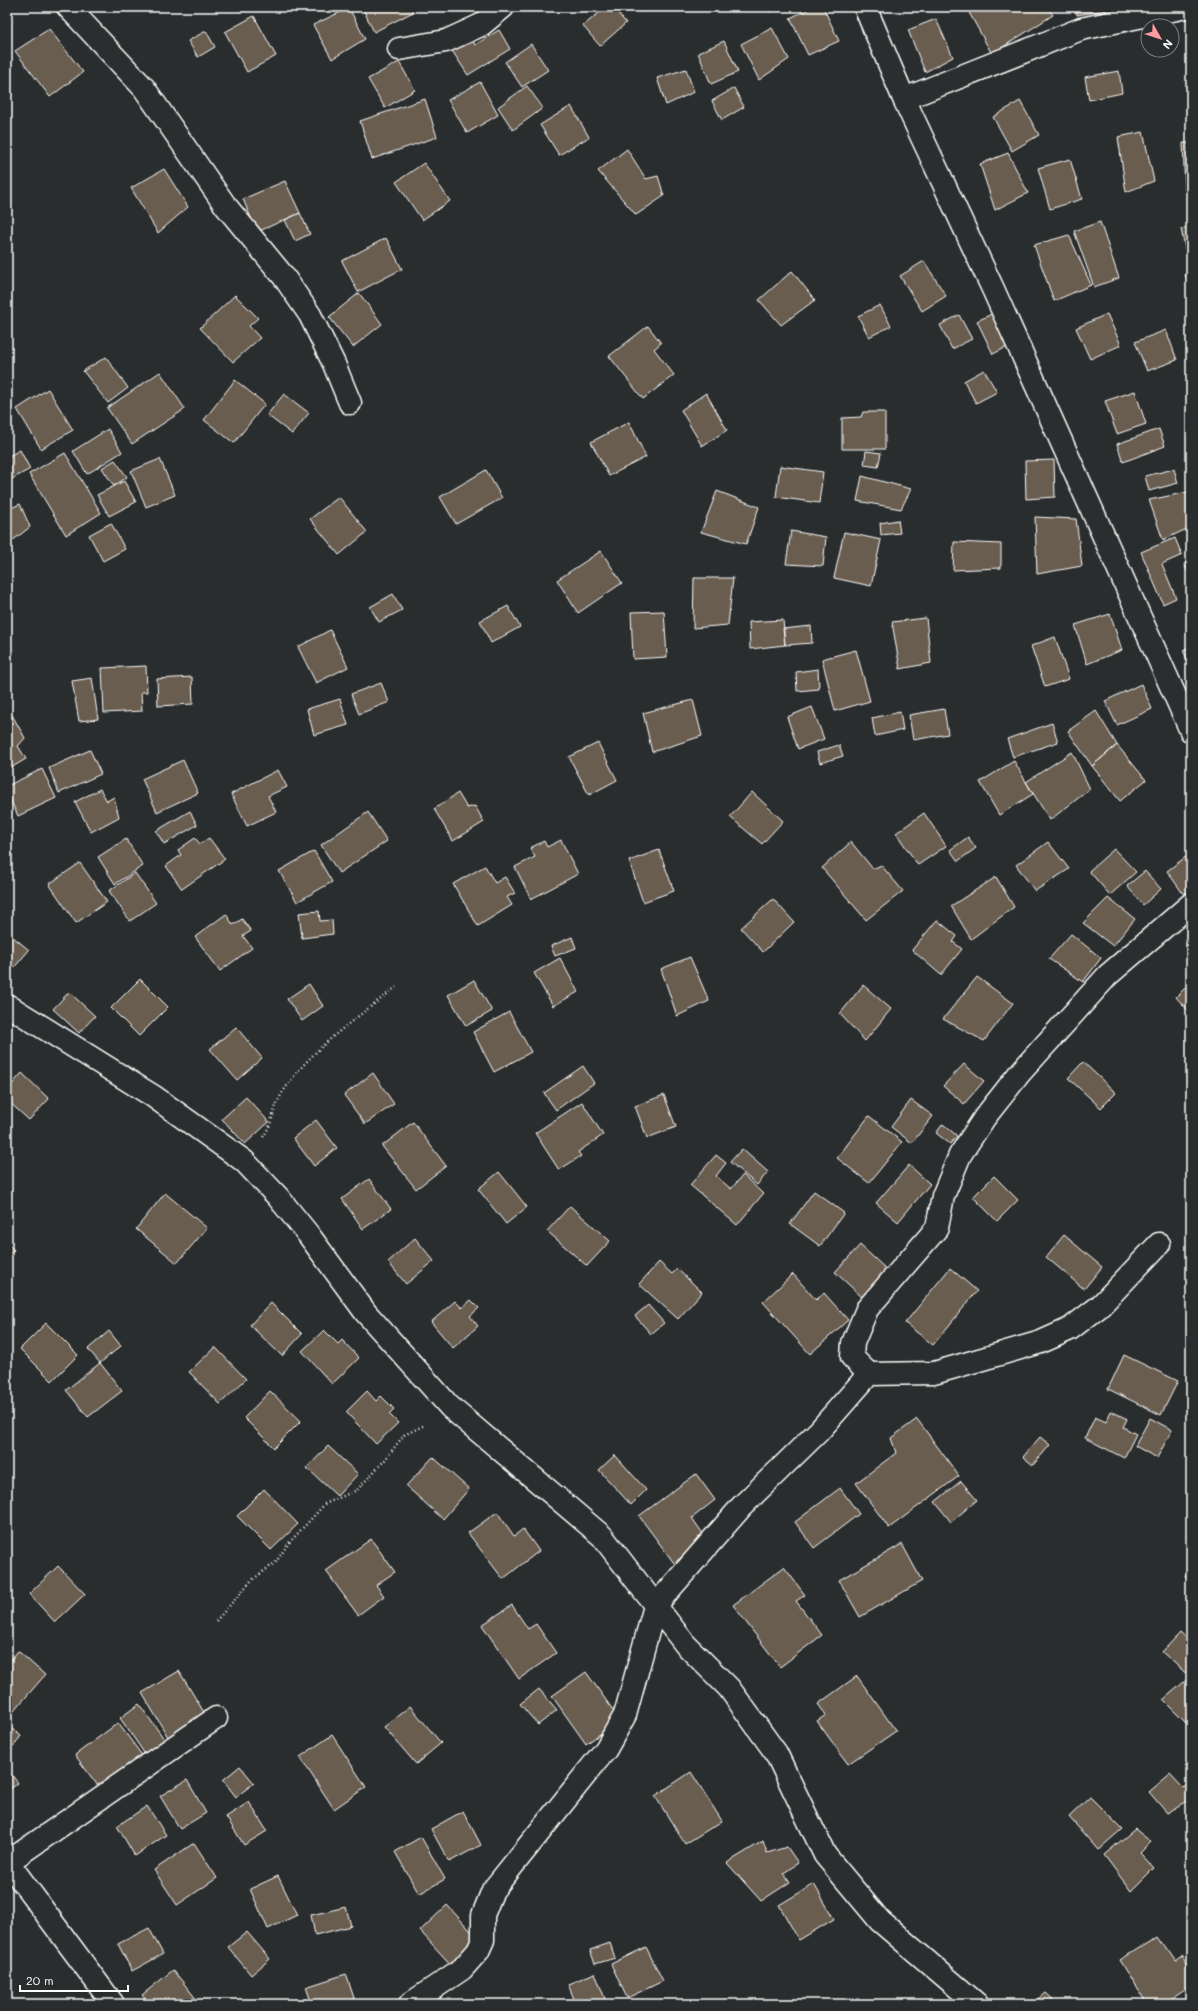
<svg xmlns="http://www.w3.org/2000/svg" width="1198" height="2011" viewBox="0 0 1198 2011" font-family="Mali,sans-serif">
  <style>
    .building { fill: #695d50; stroke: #fff }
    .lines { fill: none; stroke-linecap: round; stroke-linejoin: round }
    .street-casing { stroke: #fff; stroke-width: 25 }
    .path { stroke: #fff; stroke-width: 2.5; stroke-dasharray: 1 3; stroke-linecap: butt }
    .street { stroke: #2a2d2e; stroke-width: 22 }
  </style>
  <rect width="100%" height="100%" fill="#2a2d2e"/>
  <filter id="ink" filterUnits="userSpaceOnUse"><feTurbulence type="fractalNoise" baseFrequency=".025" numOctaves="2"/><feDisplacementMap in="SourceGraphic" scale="8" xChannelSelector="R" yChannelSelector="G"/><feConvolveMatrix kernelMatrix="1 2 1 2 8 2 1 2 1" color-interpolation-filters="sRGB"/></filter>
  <g filter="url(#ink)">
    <path class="building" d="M362 7H411L413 12 374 32Z
      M606 7H613L626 23 600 46 583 26Z
      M636 7H647L639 12Z
      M767 7H778L769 12Z
      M813 7H823L839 41 808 55 790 18Z
      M966 7H1047L1053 15 992 54Z
      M1076 7H1106L1107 10 1077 15Z
      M349 8 365 39 332 59 313 25Z
      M254 16 276 56 247 72 225 32Z
      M936 19 953 57 925 72 908 30Z
      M772 28 789 59 759 80 741 44Z
      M49 29 83 72 50 97 15 51Z
      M499 30 510 49 468 75 449 46 469 34 475 45Z
      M206 31 215 47 198 57 188 41Z
      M724 41 738 72 711 84 698 53Z
      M531 44 548 70 522 87 505 62Z
      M1187 46H1191V90L1189 91Z
      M399 62 415 90 385 108 368 79Z
      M686 69 694 92 666 105 657 78Z
      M1119 71 1122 93 1089 100 1085 77Z
      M480 82 498 115 467 133 448 100Z
      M527 86 543 108 513 130 498 107Z
      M734 88 744 107 722 120 712 101Z
      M425 99 437 137 372 159 360 121Z
      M1020 101 1039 135 1012 151 993 117Z
      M571 106 589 137 559 155 540 125Z
      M1143 132 1154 181 1126 192 1118 137Z
      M1183 143H1191V190L1185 191Z
      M627 149 646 179 658 176 664 196 636 215 598 171Z
      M1008 153 1028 193 995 210 980 164Z
      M1070 159 1082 199 1050 209 1038 168Z
      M424 163 450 201 422 220 396 182Z
      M164 169 188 207 158 233 131 188Z
      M285 181 300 213 257 232 243 199Z
      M300 213 310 234 295 241 285 220Z
      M1100 222 1119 278 1094 287 1074 231Z
      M1191 226V267H1189L1181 229Z
      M1069 235 1091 285 1054 301 1034 245Z
      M386 238 402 269 358 292 342 261Z
      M924 261 946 296 922 311 900 276Z
      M792 271 815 300 781 325 759 300Z
      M1191 272V292L1185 274Z
      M359 293 382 324 353 347 329 317Z
      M235 295 258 318 249 326 260 338 233 362 200 328Z
      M880 305 891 326 869 337 858 316Z
      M996 312 1011 345 993 354 977 321Z
      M1107 314 1121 345 1090 359 1076 328Z
      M959 315 972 339 952 349 940 325Z
      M648 326 661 343 654 349 674 375 643 399 609 356Z
      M1166 330 1177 360 1147 371 1135 342Z
      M106 357 128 388 108 403 83 371Z
      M984 370 997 392 976 403 964 381Z
      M160 372 185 409 132 444 107 408Z
      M235 380 265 404 234 443 204 420Z
      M48 389 73 430 41 449 17 409Z
      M1135 391 1146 424 1117 434 1105 401Z
      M706 393 727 430 702 446 681 410Z
      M284 394 309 413 292 434 267 415Z
      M863 412H885V449H842V418L861 417Z
      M629 422 646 457 609 476 591 442Z
      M108 429 122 452 87 474 73 451Z
      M1159 429 1165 446 1123 462 1117 444Z
      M20 450 30 469 12 479 7 470V457Z
      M866 451 881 453 878 467 864 465Z
      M65 453 101 513 66 535 29 474Z
      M160 459 175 495 146 507 131 471Z
      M115 460 127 477 114 486 102 468Z
      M1054 460 1055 497 1026 499 1025 461Z
      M780 466 823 472 819 503 776 497Z
      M1174 469 1178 483 1149 491 1145 476Z
      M486 470 502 498 456 524 440 497Z
      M862 476 911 489 901 509 857 501Z
      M124 481 136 502 109 516 97 495Z
      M717 491 759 507 746 544 701 532Z
      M1188 492 1191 499V527L1163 540 1149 500Z
      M339 497 367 532 339 555 310 519Z
      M20 504 30 527 7 545V510Z
      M1035 517 1076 519 1082 566 1037 574Z
      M898 520 900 533 881 535 880 523Z
      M111 523 125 549 103 561 89 535Z
      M791 531 826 537 823 566 786 564Z
      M844 532 881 540 871 586 834 578Z
      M1175 538 1182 555 1162 564 1176 598 1163 604 1141 552Z
      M954 542 1001 544V568L953 570Z
      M601 551 622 583 578 613 557 580Z
      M1191 560V578L1184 564Z
      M694 578H733L728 625 693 628Z
      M393 594 402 610 379 622 370 607Z
      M508 606 520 627 491 643 480 621Z
      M664 611 667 657 633 659 631 612Z
      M1110 614 1122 650 1087 664 1075 625Z
      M926 618 931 663 900 669 892 622Z
      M783 620 785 645 750 649 749 622Z
      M811 626 812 643 785 645 783 629Z
      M330 630 348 667 316 683 298 647Z
      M1055 637 1069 679 1045 687 1031 646Z
      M1191 646V668L1183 650Z
      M856 650 870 701 835 711 822 659Z
      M146 666 147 692H141L142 711 104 713 102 668Z
      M818 669 819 689 797 691 796 672Z
      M192 677 193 704 158 706 157 679Z
      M92 678 98 719 79 721 72 681Z
      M381 683 389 702 359 714 351 694Z
      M1141 684 1152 709 1117 725 1105 701Z
      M340 699 348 725 314 735 307 709Z
      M693 700 702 736 652 752 643 713Z
      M812 707 824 739 798 749 787 717Z
      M944 709 948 734 913 740 909 715Z
      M1096 711 1117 745 1092 766 1068 731Z
      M900 712 903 730 875 736 872 718Z
      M12 715 25 738 18 746 26 759 7 770V718Z
      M1052 723 1058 742 1013 757 1007 739Z
      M598 743 617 780 589 795 569 757Z
      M839 745 843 756 820 763 817 752Z
      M1117 745 1146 780 1120 801 1092 766Z
      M90 750 101 774 59 793 49 768Z
      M1072 752 1090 789 1050 820 1026 782Z
      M183 760 198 793 157 812 142 779Z
      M1014 761 1033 794 999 815 980 782Z
      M42 769 56 798 18 816 7 793V786Z
      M278 770 287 787 268 796 276 812 247 826 231 794Z
      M100 789 107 801 114 797 119 817 91 832 75 802Z
      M752 792 783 821 762 844 730 817Z
      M458 793 467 808 475 806 484 822 453 841 434 809Z
      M190 811 197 825 164 844 156 831Z
      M368 812 387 841 339 873 321 845Z
      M924 813 946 846 918 865 896 833Z
      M968 837 976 848 958 861 950 850Z
      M195 838 200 844 209 838 225 859 182 889 166 866 181 855 178 850Z
      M126 839 143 866 115 884 98 857Z
      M561 840 578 874 531 899 515 867 535 857 530 848 544 841 547 847Z
      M851 842 873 869 881 865 903 891 866 920 822 868Z
      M1048 842 1069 869 1035 891 1016 865Z
      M1114 849 1136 872 1110 895 1089 871Z
      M659 850 674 891 643 902 629 861Z
      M314 851 332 882 297 902 279 871Z
      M1191 853V890L1184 895 1167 871Z
      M80 863 107 902 76 923 49 884Z
      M485 866 495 883 505 877 515 893 507 897 512 905 478 926 453 884Z
      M1145 871 1161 889 1143 905 1127 886Z
      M135 873 156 903 130 921 109 891Z
      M996 877 1014 907 971 939 951 906Z
      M1108 898 1135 919 1113 946 1083 923Z
      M773 899 794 922 763 952 741 928Z
      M319 911 320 921 332 920 333 934 302 938 299 913Z
      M226 914 233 925 242 919 251 931 243 936 252 948 220 971 195 937Z
      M937 920 957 936 953 942 962 949 941 975 912 950Z
      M7 932 29 950 7 976Z
      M1071 934 1101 958 1083 982 1049 959Z
      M572 937 576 948 555 956 551 946Z
      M690 957 709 1001 677 1016 661 969Z
      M560 958 578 992 553 1006 534 973Z
      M977 977 1013 1003 984 1041 943 1019Z
      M140 979 168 1007 139 1036 111 1008Z
      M474 980 492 1011 466 1026 448 995Z
      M1191 982V1014L1176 997Z
      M309 984 323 1006 302 1021 287 999Z
      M863 985 891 1009 865 1041 840 1014Z
      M69 992 95 1016 79 1033 53 1009Z
      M509 1012 531 1052 494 1072 473 1032Z
      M236 1027 262 1058 237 1080 210 1049Z
      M1083 1062 1116 1093 1101 1108 1068 1078Z
      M964 1064 984 1081 964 1104 943 1086Z
      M583 1066 594 1083 556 1110 544 1093Z
      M22 1073 49 1099 29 1120 7 1100V1090Z
      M373 1073 394 1104 365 1124 344 1095Z
      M664 1095 676 1127 647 1138 635 1106Z
      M246 1097 269 1122 245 1144 222 1119Z
      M911 1100 933 1116 912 1143 891 1127Z
      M582 1102 603 1135 578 1152 581 1156 559 1170 535 1133Z
      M869 1116 902 1142 869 1183 837 1158Z
      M316 1120 337 1148 314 1166 293 1138Z
      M413 1122 446 1166 416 1189 382 1146Z
      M943 1124 957 1136 950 1144 936 1133Z
      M742 1149 768 1172 757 1185 730 1162Z
      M716 1155 726 1163 716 1176 731 1189 743 1175 763 1194 737 1225 690 1185Z
      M909 1165 930 1184 898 1222 876 1203Z
      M499 1172 527 1207 506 1224 478 1189Z
      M994 1176 1018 1200 997 1221 973 1197Z
      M369 1179 391 1209 363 1229 342 1199Z
      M814 1191 844 1213 820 1246 790 1224Z
      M165 1193 207 1228 177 1263 136 1229Z
      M570 1206 610 1241 587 1266 547 1231Z
      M1064 1235 1102 1267 1084 1289 1046 1257Z
      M415 1238 434 1261 406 1284 388 1262Z
      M7 1243 14 1250 7 1257Z
      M860 1245 887 1270 862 1297 835 1272Z
      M659 1262 672 1274 677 1269 702 1292 678 1319 639 1284Z
      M950 1268 977 1291 933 1345 905 1323Z
      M793 1274 816 1300 824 1293 848 1320 810 1354 763 1302Z
      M471 1300 479 1308 470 1316 478 1326 453 1348 431 1322 455 1301 462 1308Z
      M271 1303 302 1334 282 1356 250 1325Z
      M648 1305 664 1323 651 1334 635 1316Z
      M46 1323 78 1355 52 1381 20 1349Z
      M324 1330 338 1344 342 1340 359 1358 332 1384 302 1351Z
      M109 1331 121 1346 100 1363 88 1349Z
      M215 1347 246 1379 220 1404 189 1372Z
      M1124 1355 1178 1381 1161 1415 1108 1389Z
      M100 1363 122 1391 88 1417 66 1390Z
      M270 1391 301 1421 274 1448 244 1418Z
      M367 1391 376 1401 381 1396 394 1409 389 1414 398 1423 376 1444 346 1412Z
      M1111 1411 1127 1419 1123 1427 1136 1434 1124 1458 1085 1438 1095 1417 1106 1422Z
      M1150 1418 1172 1430 1157 1458 1135 1446Z
      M917 1419 959 1476 889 1528 856 1483 896 1453 891 1438Z
      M1040 1437 1050 1445 1033 1465 1023 1457Z
      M328 1446 358 1474 337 1496 307 1468Z
      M615 1455 646 1490 631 1505 599 1470Z
      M433 1457 469 1489 443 1519 406 1486Z
      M696 1474 715 1500 692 1518 706 1538 674 1563 639 1516Z
      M961 1481 977 1500 951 1522 935 1502Z
      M840 1488 859 1514 814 1548 795 1522Z
      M264 1489 298 1524 271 1550 237 1516Z
      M497 1512 514 1536 523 1529 539 1551 503 1579 468 1533Z
      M371 1539 395 1572 376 1585 384 1596 358 1615 326 1571Z
      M902 1544 922 1581 860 1617 839 1580Z
      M58 1566 85 1594 55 1622 29 1594Z
      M784 1567 805 1595 796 1601 822 1635 780 1667 733 1605Z
      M1191 1567V1581L1185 1576Z
      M512 1605 528 1629 536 1624 556 1653 519 1679 482 1625Z
      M1180 1633 1191 1643V1674L1189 1676 1162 1652Z
      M18 1651 45 1675 13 1712 7 1707V1664Z
      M179 1671 205 1714 168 1737 142 1693Z
      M586 1672 620 1720 586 1744 552 1696Z
      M857 1676 896 1731 848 1764 817 1721 826 1715 818 1704Z
      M1191 1676V1728L1163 1700Z
      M539 1689 557 1710 538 1725 520 1704Z
      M139 1704 167 1743 147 1757 120 1718Z
      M410 1706 441 1743 416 1764 384 1727Z
      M118 1723 144 1758 101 1790 75 1755Z
      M7 1725 21 1736 7 1755Z
      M332 1735 366 1787 334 1809 300 1757Z
      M240 1766 254 1783 236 1797 223 1780Z
      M7 1769 18 1783 7 1792Z
      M691 1772 722 1821 685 1844 655 1796Z
      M1170 1774 1183 1788 1191 1783V1799L1167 1813 1149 1792Z
      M187 1780 206 1813 180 1829 160 1796Z
      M1090 1797 1122 1829 1098 1850 1069 1817Z
      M249 1802 267 1831 244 1845 226 1817Z
      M147 1806 166 1835 135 1856 117 1826Z
      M463 1811 481 1845 449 1862 431 1829Z
      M1135 1829 1151 1842 1140 1853 1154 1868 1131 1891 1104 1855Z
      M421 1837 445 1879 419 1894 395 1852Z
      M763 1841 767 1853 787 1847 798 1863 784 1873 790 1882 761 1901 727 1863Z
      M194 1843 217 1878 177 1905 154 1870Z
      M278 1876 297 1915 268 1929 250 1889Z
      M814 1884 834 1919 799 1940 779 1905Z
      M447 1905 481 1942 453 1967 420 1931Z
      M346 1907 351 1926 315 1935 311 1915Z
      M149 1928 163 1954 132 1971 118 1944Z
      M247 1932 270 1959 251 1975 228 1947Z
      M1157 1937 1174 1962 1182 1956 1191 1972V1986L1164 2004H1147L1120 1960Z
      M610 1943 615 1958 595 1964 590 1950Z
      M646 1947 663 1981 627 1998 611 1964Z
      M173 1970 197 2000 193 2004H149L142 1995Z
      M595 1973 607 2004H576L568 1984Z
      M346 1974 356 2004H312L306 1987Z
      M1045 1993 1057 2004H1032Z"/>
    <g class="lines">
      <g class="street-casing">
        <path id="street" d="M68 7 144 88 225 205 284 277 310 315 334 364 350 403
          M865 7 904 99 993 289 1191 731
          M399 49 446 41 481 25 503 7
          M904 99 1081 29 1186 7
          M7 1005 153 1096 244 1161 278 1197 308 1234 366 1313 450 1407 602 1536 685 1644 729 1688 776 1753 825 1855 880 1921 977 2004
          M869 1374 934 1373 1041 1342 1070 1329 1100 1306 1159 1244
          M7 1861 113 2004
          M8 1862 216 1718
          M410 2004 462 1969 478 1951 483 1940V1915L493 1890 606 1749 625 1715 655 1606 742 1506 819 1431 869 1374 852 1357 853 1343 867 1309 937 1228 943 1196 960 1155 985 1117 1019 1074 1108 975 1191 904"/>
      </g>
      <path class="path" d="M263 1137C273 1123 273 1109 281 1095 308 1050 356 1019 396 987
        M216 1621 252 1580 276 1562 288 1544 325 1504 357 1490 384 1461 404 1435 425 1425"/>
      <use href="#street" class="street"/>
    </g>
  </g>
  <rect width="1198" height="2011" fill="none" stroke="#2a2d2e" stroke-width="24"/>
  <rect x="12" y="12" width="1174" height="1987" fill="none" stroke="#fff" stroke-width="1.5" filter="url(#ink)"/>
  <g transform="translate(1160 38) rotate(129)"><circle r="19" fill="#2a2d2e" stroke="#7f8182"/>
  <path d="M0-3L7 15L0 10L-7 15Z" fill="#ff9aa2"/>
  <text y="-6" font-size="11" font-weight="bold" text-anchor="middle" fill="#ffffff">N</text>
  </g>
  <path d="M20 1985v6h108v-6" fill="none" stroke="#ffffff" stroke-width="2"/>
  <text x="26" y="1985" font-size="12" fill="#ffffff" stroke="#2a2d2e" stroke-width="3" paint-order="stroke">20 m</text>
</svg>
